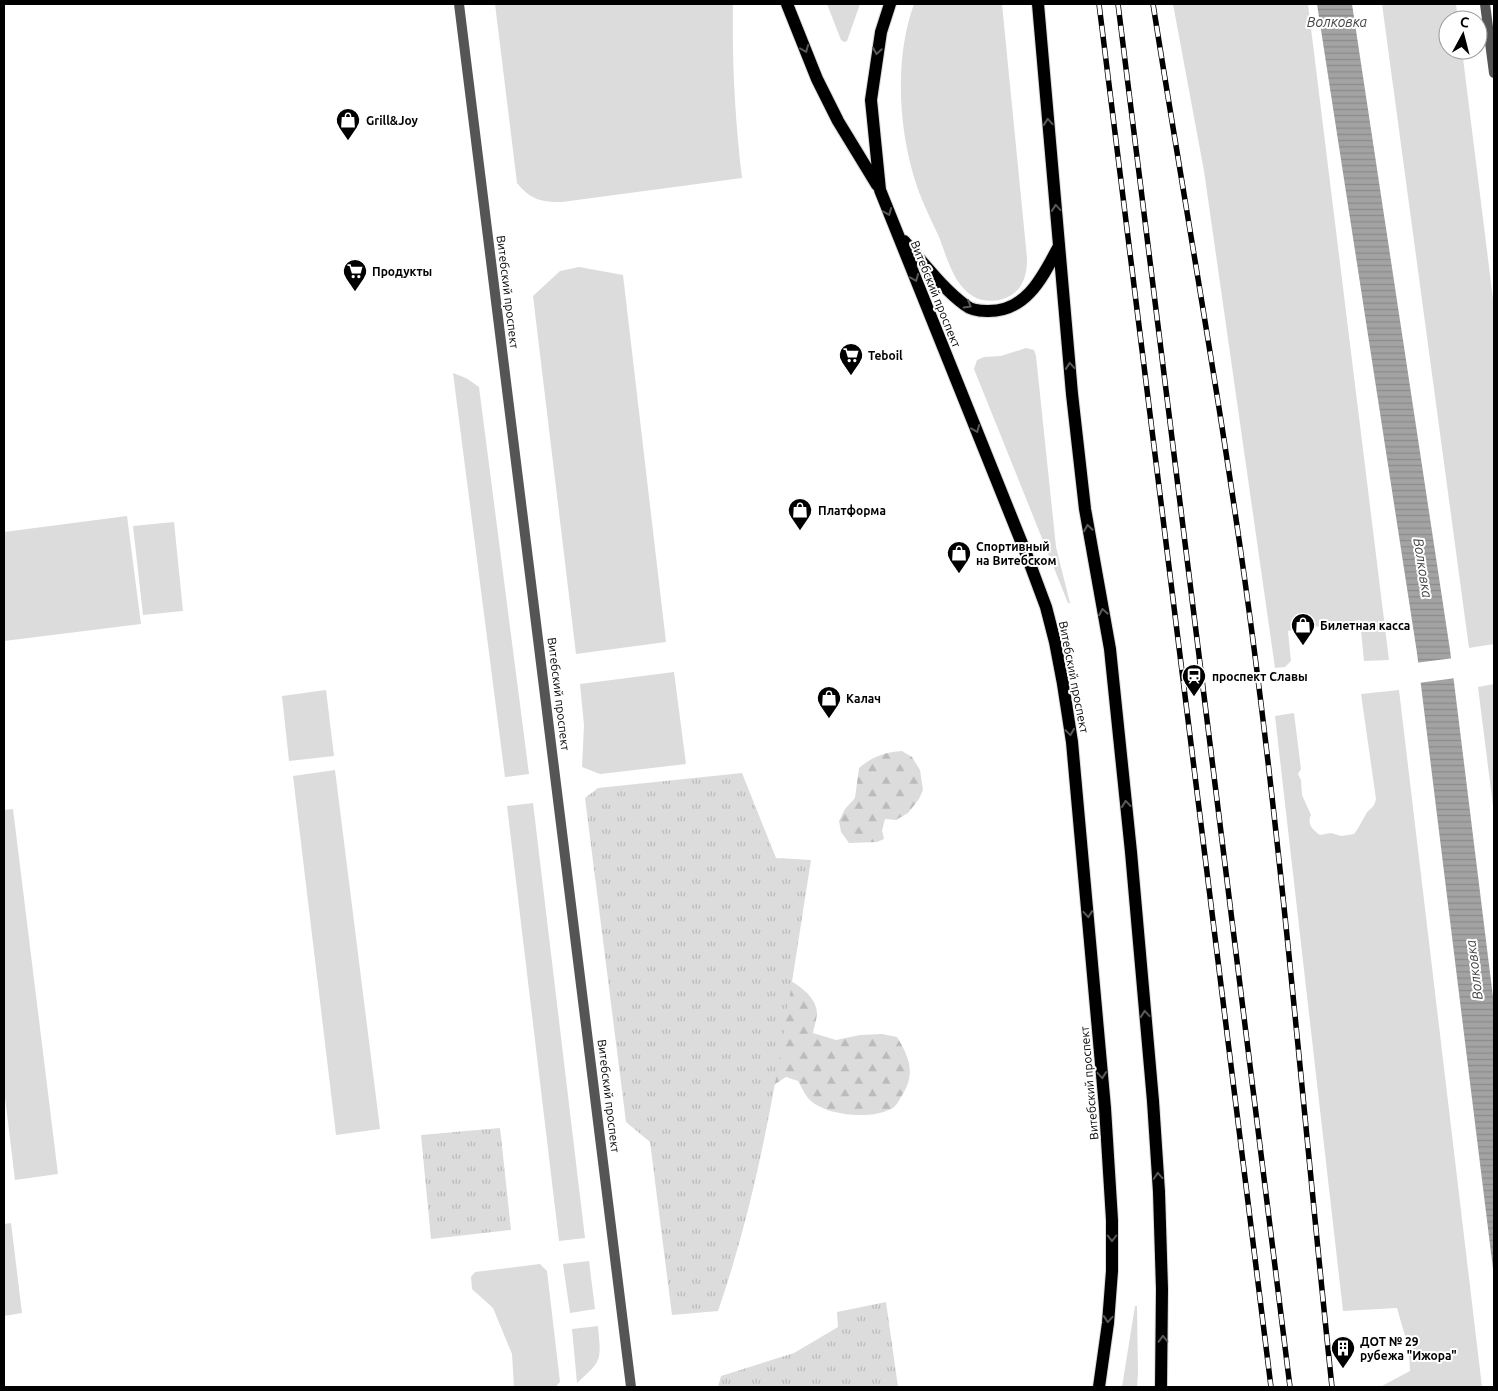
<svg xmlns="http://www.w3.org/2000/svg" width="1498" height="1391" viewBox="0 0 1498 1391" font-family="Ubuntu,sans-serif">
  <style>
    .green { fill: #dcdcdc }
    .forest { fill: url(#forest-firs) }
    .park { fill: url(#park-tufts) }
    .water { fill: url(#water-rules) }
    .pier { fill: #fff }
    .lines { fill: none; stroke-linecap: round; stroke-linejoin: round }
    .primary-casing { stroke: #dbdbdb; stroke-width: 14 }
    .minor { stroke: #555; stroke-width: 10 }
    .tertiary { stroke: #555; stroke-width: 10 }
    .primary { stroke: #000; stroke-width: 12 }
    .rail-casing { stroke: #000; stroke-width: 5.5 }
    .rail { stroke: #fff; stroke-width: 4; stroke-dasharray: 11; stroke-linecap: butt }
    .oneway { stroke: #595959 }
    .labels { text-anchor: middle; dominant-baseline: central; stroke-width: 4; stroke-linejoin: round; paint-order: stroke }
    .poi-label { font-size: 12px; font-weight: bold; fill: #000; stroke: #fff; text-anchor: start }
    .street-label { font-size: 12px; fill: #000; stroke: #fff }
    .water-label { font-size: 14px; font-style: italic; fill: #444; stroke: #fff }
  </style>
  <defs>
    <pattern id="forest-firs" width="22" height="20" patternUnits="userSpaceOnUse" patternTransform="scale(1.25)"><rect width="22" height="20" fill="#dcdcdc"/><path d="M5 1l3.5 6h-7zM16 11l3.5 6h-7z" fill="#bbb"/></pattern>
    <pattern id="park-tufts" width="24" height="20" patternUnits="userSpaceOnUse" patternTransform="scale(1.25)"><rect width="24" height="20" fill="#dcdcdc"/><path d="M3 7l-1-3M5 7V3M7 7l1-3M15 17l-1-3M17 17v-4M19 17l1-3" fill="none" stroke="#bbb"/></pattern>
    <pattern id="water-rules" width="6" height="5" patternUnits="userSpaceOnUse" patternTransform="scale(1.25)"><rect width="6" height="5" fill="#a3a3a3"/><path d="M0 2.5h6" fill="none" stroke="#8b8b8b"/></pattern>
  </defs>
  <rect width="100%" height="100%" fill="#fff"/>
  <path class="green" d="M495 4H733C732 63 735 120 742 178L562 202C541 202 531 200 517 183Z
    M827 4H860L847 41 844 42 841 40Z
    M914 4H1002L1027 258C1027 268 1026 278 1020 287 1008 303 981 306 966 291 952 278 946 255 939 237 930 217 920 198 914 177 898 124 895 56 914 4Z
    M1173 4H1308L1389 660 1364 661 1360 620 1288 631 1291 661 1285 667 1275 668 1204 171Z
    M1382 4H1456L1458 20H1448V50H1462L1494 307V644L1469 648Z
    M579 267 623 275 666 642 576 654 533 296 560 271Z
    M1026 348 1034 350 1036 356 1056 547 1070 603H1068L974 369 977 360 984 357 1001 356Z
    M453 373 466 378 479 387 529 774 505 777Z
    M127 516 141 624 4 641V532Z
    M174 522 183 611 143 615 133 526Z
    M674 672 686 764 600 774 582 767 584 725 580 684Z
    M1494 684V814L1478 687Z
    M326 690 334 756 289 761 282 696Z
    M1399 690 1482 1387H1380L1410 1371 1409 1350 1397 1308 1343 1311 1275 716 1294 713 1301 769 1298 774 1301 780 1302 795 1311 815C1307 824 1312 829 1320 835L1331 833 1341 836 1354 834C1359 828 1361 822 1365 816 1369 807 1373 811 1376 799L1361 694Z
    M335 770 380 1129 336 1135 293 776Z
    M533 803 585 1238 559 1241 507 806Z
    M13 809 58 1174 15 1180 4 1089V810Z
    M11 1223 22 1313 4 1316V1224Z
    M589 1261 595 1309 570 1313 563 1264Z
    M540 1264 547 1271 560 1382 555 1387H514L512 1354 493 1308 472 1289 471 1277 475 1272Z
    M1135 1306H1137L1138 1373 1137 1387H1122Z
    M598 1326C601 1360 603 1360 577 1383L572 1329Z"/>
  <path class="forest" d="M902 751 912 757 920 770 923 790 919 799 908 813 896 820 885 819 882 831 884 839 877 842 849 843 841 832 839 821 845 809 855 798 859 768C872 757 885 752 902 751Z
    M780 975C795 983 816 994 817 1013 817 1019 814 1027 813 1033L836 1040 860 1035 882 1034 897 1037C910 1058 916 1075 901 1097 899 1100 897 1105 894 1107 875 1121 823 1116 808 1098 804 1093 801 1086 798 1081L786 1077 766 1090Z"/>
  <path class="park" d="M742 773 776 858 811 860C787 1010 768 1167 718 1311L672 1315 650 1142 626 1122 585 798 598 788Z
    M500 1128 511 1230 431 1239 421 1135Z
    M886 1302 898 1387H718L721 1376 794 1353 838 1327 837 1312Z"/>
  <path class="water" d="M1317 4H1352L1450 650 1494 1005V1277L1417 653Z"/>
  <path class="pier" d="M1454 658 1456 678 1418 683 1415 663Z"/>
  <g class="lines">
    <g class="primary-casing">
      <path id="primary" d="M787 4 817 79 838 121 877 185
        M890 4 881 32 871 100 880 190 1027 556 1046 607 1055 642 1063 684 1072 742 1105 1108 1112 1220V1271L1108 1323 1099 1387
        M1038 4 1072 394 1085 509 1110 649 1131 852 1153 1101 1159 1192 1162 1289 1161 1387
        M904 241C923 262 942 288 965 305 971 310 979 311 987 311 1027 312 1043 276 1059 246"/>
    </g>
    <path class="minor" d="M459 4 631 1387"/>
    <path class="tertiary" d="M1485 4 1494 73"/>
    <use href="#primary" class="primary"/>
    <g class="rail-casing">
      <path id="rail" d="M1099 4 1271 1387
        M1118 4 1290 1387
        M1153 4C1187 219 1226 432 1254 648 1286 894 1306 1141 1332 1387"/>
    </g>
    <use href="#rail" class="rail"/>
  </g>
  <defs><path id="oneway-chevron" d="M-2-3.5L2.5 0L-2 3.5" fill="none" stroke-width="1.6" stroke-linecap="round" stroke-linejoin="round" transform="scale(1.25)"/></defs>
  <g class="oneway">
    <use href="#oneway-chevron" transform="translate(805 49) rotate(68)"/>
    <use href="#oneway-chevron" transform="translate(877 51) rotate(99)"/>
    <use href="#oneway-chevron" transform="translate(1048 122) rotate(-95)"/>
    <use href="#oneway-chevron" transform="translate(1056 208) rotate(-95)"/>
    <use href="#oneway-chevron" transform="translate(888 212) rotate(68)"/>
    <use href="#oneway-chevron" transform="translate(915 278) rotate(68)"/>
    <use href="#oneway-chevron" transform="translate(968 305) rotate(30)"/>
    <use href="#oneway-chevron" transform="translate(1070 366) rotate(-95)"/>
    <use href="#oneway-chevron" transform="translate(976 429) rotate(68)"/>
    <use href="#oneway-chevron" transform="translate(1088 528) rotate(-99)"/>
    <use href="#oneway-chevron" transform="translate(1103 612) rotate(-100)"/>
    <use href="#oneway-chevron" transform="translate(1070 732) rotate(82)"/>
    <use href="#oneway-chevron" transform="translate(1126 804) rotate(-96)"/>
    <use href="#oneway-chevron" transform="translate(1088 914) rotate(85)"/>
    <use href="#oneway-chevron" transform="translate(1145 1014) rotate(-95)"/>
    <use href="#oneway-chevron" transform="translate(1102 1075) rotate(85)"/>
    <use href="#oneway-chevron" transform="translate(1158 1176) rotate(-94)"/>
    <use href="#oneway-chevron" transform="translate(1112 1238) rotate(90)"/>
    <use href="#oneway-chevron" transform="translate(1108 1319) rotate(95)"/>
    <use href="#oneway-chevron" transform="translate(1163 1339) rotate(-91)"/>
  </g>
  <defs>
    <g id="shop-pin" transform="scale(1.25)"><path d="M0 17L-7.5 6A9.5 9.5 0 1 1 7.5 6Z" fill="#000" stroke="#fff"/><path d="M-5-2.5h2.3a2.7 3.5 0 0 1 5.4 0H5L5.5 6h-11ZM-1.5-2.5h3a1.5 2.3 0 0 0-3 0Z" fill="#fff"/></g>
    <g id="supermarket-pin" transform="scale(1.25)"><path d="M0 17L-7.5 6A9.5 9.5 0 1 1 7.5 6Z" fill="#000" stroke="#fff"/><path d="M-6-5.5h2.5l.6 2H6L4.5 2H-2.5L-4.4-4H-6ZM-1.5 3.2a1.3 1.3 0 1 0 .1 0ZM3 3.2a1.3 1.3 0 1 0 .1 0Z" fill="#fff"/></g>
    <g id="station-pin" transform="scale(1.25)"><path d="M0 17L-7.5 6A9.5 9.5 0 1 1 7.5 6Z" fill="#000" stroke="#fff"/><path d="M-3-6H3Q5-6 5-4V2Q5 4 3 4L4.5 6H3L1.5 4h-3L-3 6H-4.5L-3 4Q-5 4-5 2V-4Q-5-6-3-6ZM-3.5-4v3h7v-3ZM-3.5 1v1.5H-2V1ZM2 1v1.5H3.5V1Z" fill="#fff"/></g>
    <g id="building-pin" transform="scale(1.25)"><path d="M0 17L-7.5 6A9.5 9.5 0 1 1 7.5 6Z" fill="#000" stroke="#fff"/><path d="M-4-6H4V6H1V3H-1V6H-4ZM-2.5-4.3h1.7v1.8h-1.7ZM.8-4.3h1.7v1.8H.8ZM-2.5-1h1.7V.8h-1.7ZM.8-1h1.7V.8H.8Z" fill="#fff"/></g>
  </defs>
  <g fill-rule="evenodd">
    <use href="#shop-pin" x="348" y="120"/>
    <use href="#supermarket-pin" x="355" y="271"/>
    <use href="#supermarket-pin" x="851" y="355"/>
    <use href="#shop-pin" x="800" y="510"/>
    <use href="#shop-pin" x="959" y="553"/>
    <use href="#shop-pin" x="1303" y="625"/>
    <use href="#station-pin" x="1194" y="676"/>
    <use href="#shop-pin" x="829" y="698"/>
    <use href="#building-pin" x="1343" y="1348"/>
  </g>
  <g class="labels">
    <g class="poi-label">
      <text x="366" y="120">Grill&amp;Joy</text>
      <text x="372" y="271">Продукты</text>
      <text x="868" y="355">Teboil</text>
      <text x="818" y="510">Платформа</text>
      <text x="976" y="546">Спортивный<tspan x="976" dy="14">на Витебском</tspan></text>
      <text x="1320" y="625">Билетная касса</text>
      <text x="1212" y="676">проспект Славы</text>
      <text x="846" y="698">Калач</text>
      <text x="1360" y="1341">ДОТ № 29<tspan x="1360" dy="14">рубежа "Ижора"</tspan></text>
    </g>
    <g class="street-label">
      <text transform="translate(508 292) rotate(83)">Витебский проспект</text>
      <text transform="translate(936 294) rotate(68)">Витебский проспект</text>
      <text transform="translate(1074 677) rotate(79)">Витебский проспект</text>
      <text transform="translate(559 694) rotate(83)">Витебский проспект</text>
      <text transform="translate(1089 1083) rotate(-95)">Витебский проспект</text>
      <text transform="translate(609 1096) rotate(83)">Витебский проспект</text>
    </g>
    <g class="water-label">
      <text x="1337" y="22">Волковка</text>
      <text transform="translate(1423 568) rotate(81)">Волковка</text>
      <text transform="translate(1474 970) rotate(-97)">Волковка</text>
    </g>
  </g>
  <rect width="1498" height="1391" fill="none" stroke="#000000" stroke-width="10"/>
  <g transform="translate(1463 35) rotate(7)"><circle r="24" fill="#ffffff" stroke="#999999"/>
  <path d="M0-4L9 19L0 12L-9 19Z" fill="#000000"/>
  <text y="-8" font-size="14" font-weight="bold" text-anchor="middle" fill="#000000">С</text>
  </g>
</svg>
